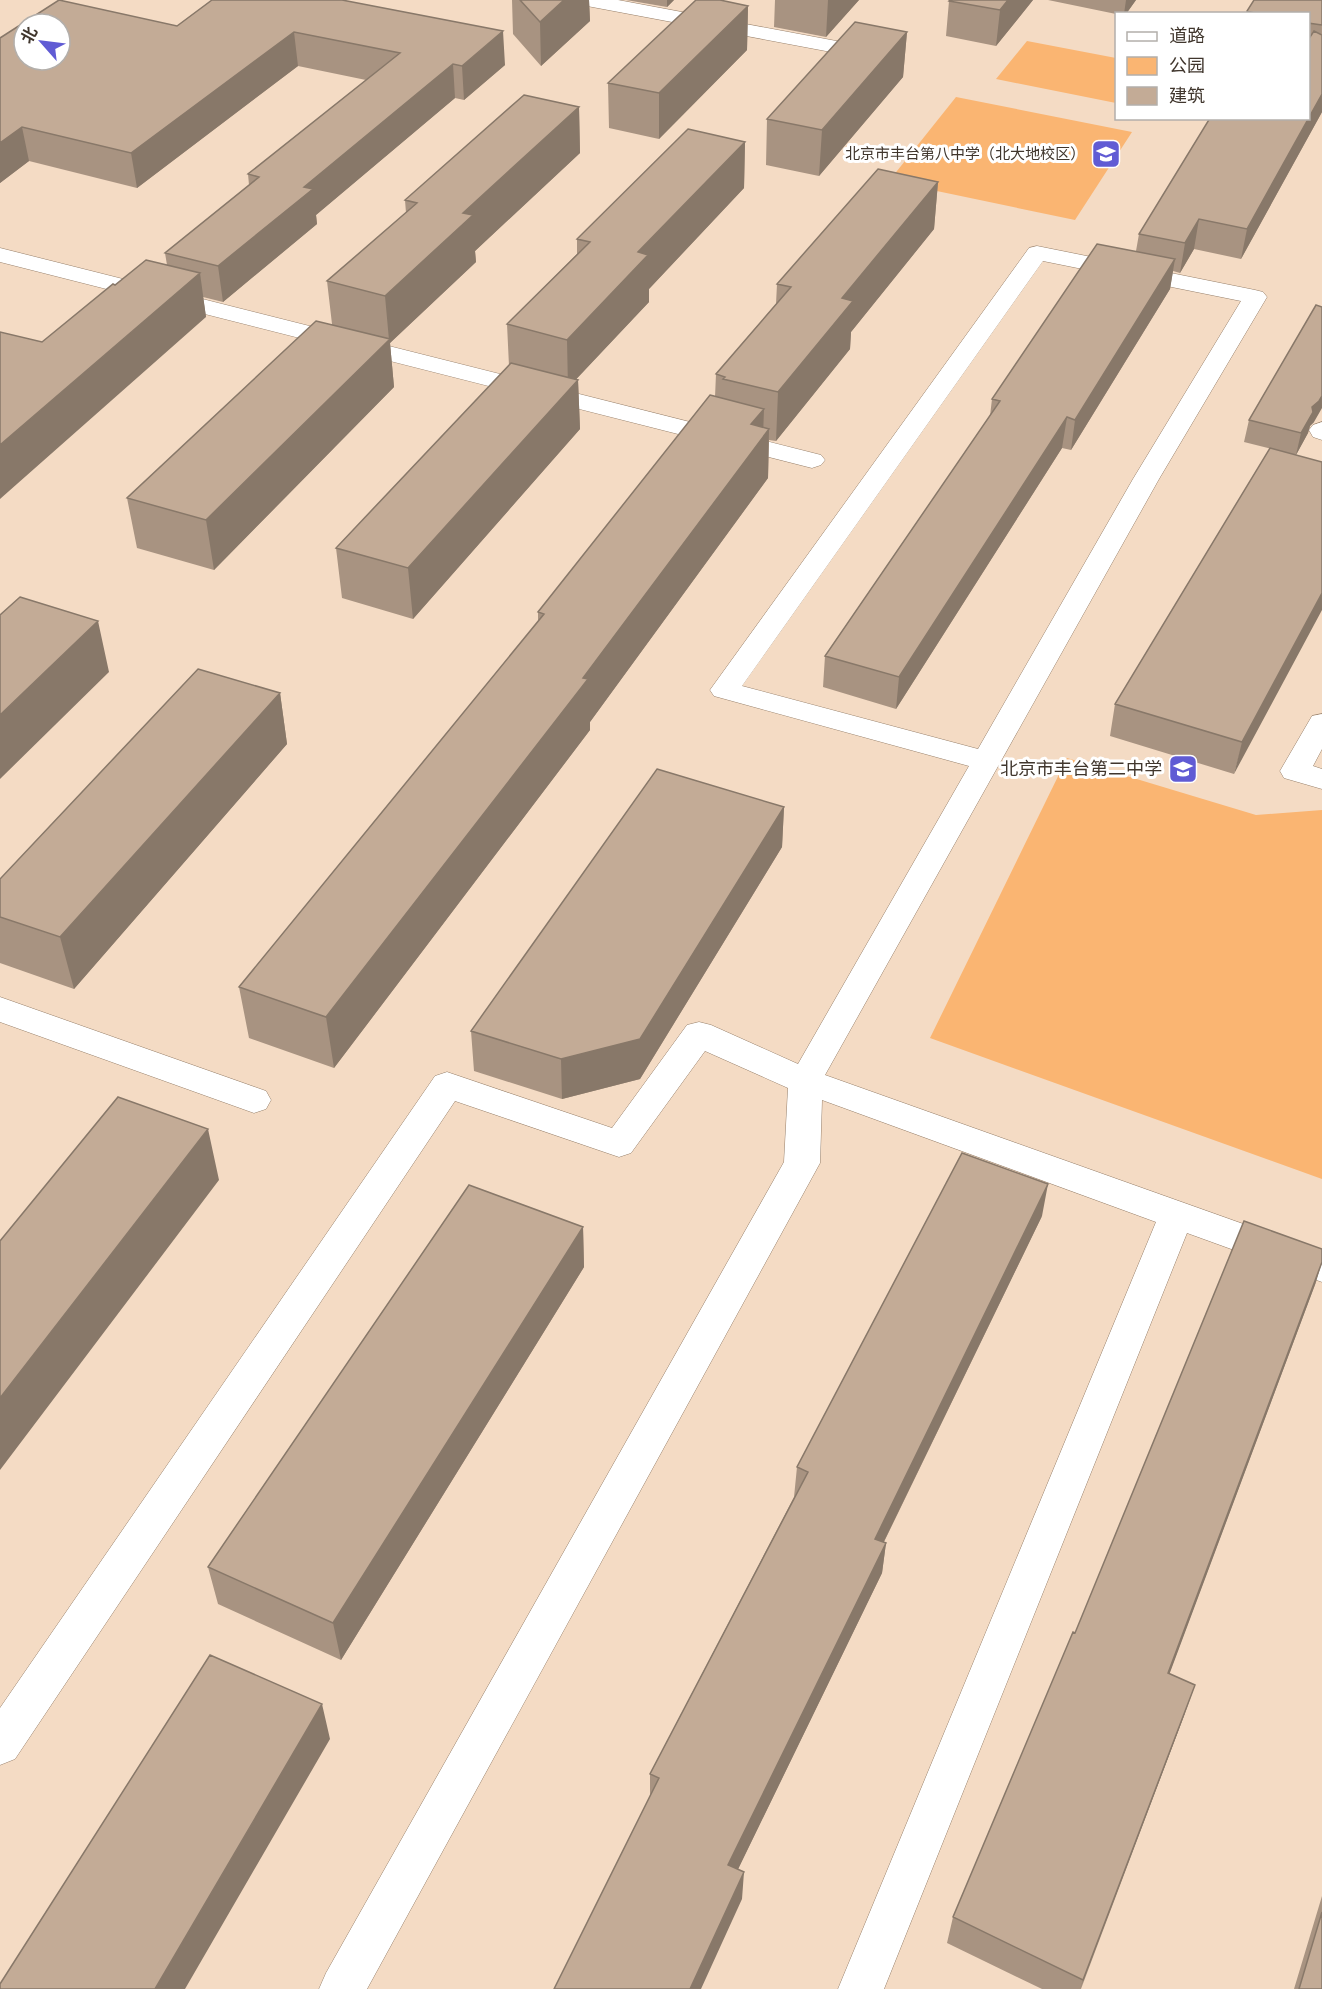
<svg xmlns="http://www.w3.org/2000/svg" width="1322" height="1989" viewBox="0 0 1322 1989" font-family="'Fira Sans','Noto Sans SC',sans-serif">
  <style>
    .green { fill: #fab572 }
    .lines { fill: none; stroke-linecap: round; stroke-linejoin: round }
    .minor-casing { stroke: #97806b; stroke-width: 1 }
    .minor { fill: #fff; fill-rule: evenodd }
    .wall { fill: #a89381 }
    .shaded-wall { fill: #887869 }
    .building { fill: #c3ab96; stroke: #887869; stroke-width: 1.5; fill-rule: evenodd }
    .labels { text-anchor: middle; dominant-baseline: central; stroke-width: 6; stroke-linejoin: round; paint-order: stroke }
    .far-poi-label { font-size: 15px; fill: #40362d; stroke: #fff; text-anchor: end }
    .poi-label { font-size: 18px; fill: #40362d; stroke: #fff; text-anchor: end }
  </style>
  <rect width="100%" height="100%" fill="#f4dbc4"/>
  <path class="green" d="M1027 41 1116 58V103L996 79Z
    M956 97 1132 132 1075 220 889 181Z
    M1067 758 1256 815 1322 810V1179L930 1038Z"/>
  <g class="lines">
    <g class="minor-casing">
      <path id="minor" d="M577 0H618L863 46 870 48 873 52 870 56 863 58 587 6 580 4Z
        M1037 246 1255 290 1263 292 1267 297 1159 479 825 1075 1322 1252V1282L1187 1233 884 1989H838L1156 1222 822 1100 820 1163 367 1989H319L326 1973 784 1162 788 1088 705 1051 631 1153 619 1157 455 1101 15 1759 0 1765V1708L435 1076 447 1072 612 1128 687 1025 699 1022 711 1025 798 1064 969 766 714 696 710 690 1029 248ZM1043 261 1241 301 1133 479 978 749 742 686Z
        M0 248 821 455 825 460 821 465 812 468 0 262Z
        M1322 422V440L1313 437 1309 430 1313 425Z
        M1322 714V749L1313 766 1322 769V789L1284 778 1280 771 1312 716Z
        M0 997 266 1091 271 1100 266 1109 254 1113 0 1022Z"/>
    </g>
    <use href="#minor" class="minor"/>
  </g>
  <path class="wall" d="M212 0 505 65 464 100 455 98 316 215 317 224 223 302 203 297 206 317 42 342 115 285 167 265 165 253 249 185 248 174 366 80 298 66 137 188 29 161 0 183V38L177 26Z
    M512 0H589L590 21 541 66 513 34Z
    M626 0H674L667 7Z
    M775 0H859L826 37 774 27Z
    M1033 0 996 46 946 36 949 1Z
    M1048 0H1136L1126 14H1116Z
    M1322 0V112L1241 259 1194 249 1180 273 1173 271 1170 289 1071 450 1062 448 896 709 823 687 825 656 990 416 992 399 1136 251 1139 234 1308 118V14H1246L1247 11Z
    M748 6 747 50 659 139 609 128 608 83Z
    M907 32 903 77 819 176 766 165 767 119Z
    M579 107 580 153 475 251 476 262 390 343 394 387 214 570 137 548 127 498 332 324 327 281 406 213 405 200Z
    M745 142 744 188 649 289V302L576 379 578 380 580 429 413 619 342 598 336 548 509 366 507 324 577 254V239Z
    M938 182 934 229 851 332 850 349 776 441 769 440 768 478 590 722V730L334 1068 249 1038 239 987 538 622V612L715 397 716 374 776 304 777 284Z
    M1249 420 1314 422 1310 426 1308 433 1296 455 1244 442Z
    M1322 462 1234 774 1110 736 1115 704Z
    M280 693 287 744 74 989 0 963V879Z
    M784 807 782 847 640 1079 562 1099 474 1071 471 1031Z
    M1042 1216 884 1542 886 1543 882 1573 738 1869 742 1899 650 1795V1774L794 1497 797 1467Z
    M583 1227 584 1267 341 1660 218 1604 208 1567Z
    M1316 1282 1169 1674 1185 1713 1081 1989H1042L947 1943 953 1917 1075 1633Z
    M1322 1896V1989H1294Z"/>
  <path class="shaded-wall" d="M564 0H589L590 21 541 66 540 22Z
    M667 0H674L667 7Z
    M828 0H859L826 37Z
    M1008 0H1033L996 46 1000 10Z
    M1126 0H1136L1126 14H1124Z
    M748 6 747 50 659 139V93Z
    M503 31 505 65 464 100 462 66Z
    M294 32 298 66 137 188 131 153Z
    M907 32 903 77 819 176 822 130Z
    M453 64 455 98 316 215 317 224 223 302 218 266 304 187Z
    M1322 94V112L1241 259 1247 229Z
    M579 107 580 153 475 251 476 262 390 343 394 387 214 570 206 520 389 340 385 296 463 213Z
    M22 127 29 161 0 183V143Z
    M745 142 744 188 649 289V302L568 388 567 340 638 252Z
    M938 182 934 229 851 332 850 349 776 441 778 392 842 298Z
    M1199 219 1194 249 1180 273 1185 243Z
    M1175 259 1170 289 1071 450 1075 420Z
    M200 273 206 317 0 499V445Z
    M578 380 580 429 413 619 408 568Z
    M1322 396V408L1314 422 1310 426 1308 433 1296 455 1301 433 1312 407Z
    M764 409 763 437 769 429 768 478 590 722V730L334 1068 326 1017 583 678 751 424Z
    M1067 417 1062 448 896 709 899 677Z
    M1322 593V610L1234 774 1242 742Z
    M98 621 109 672 0 779V715Z
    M280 693 287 744 74 989 60 937Z
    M784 807 782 847 640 1079 562 1099 561 1059Z
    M208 1129 219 1180 0 1470V1398Z
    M1048 1184 1042 1216 871 1568 875 1539Z
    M583 1227 584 1267 341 1660 333 1623Z
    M1322 1262 1316 1282 1159 1702 1168 1673Z
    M886 1543 882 1573 727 1892 728 1865Z
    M1195 1685 1185 1713 1080 1989 1083 1980Z
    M322 1704 330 1739 185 1989H155Z
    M744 1872 742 1899 701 1989H690Z"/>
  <path class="building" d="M59 0 177 26 212 0H342L503 31 462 66 453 64 304 187 313 189 218 266 165 253 259 177 248 174 400 53 294 32 131 153 22 127 0 143V38ZM24 24H60V60H24Z
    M520 0H564L540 22Z
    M696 0H720L748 6 659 93 608 83Z
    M950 0H1008L1000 10 949 1Z
    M1254 0H1322V25L1308 23V14H1258L1247 11Z
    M855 22 907 32 822 130 767 119Z
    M1314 31 1322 35V94L1247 229 1199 219 1185 243 1139 234 1210 118H1308V40Z
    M524 95 579 107 463 213 473 215 385 296 327 281 417 203 405 200Z
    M688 129 745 142 638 252 648 255 567 340 507 324 590 242 577 239Z
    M878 169 938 182 842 298 853 301 778 392 723 379 725 377 716 374 791 287 777 284Z
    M1097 244 1175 259 1075 420 1067 417 899 677 825 656 1000 401 992 399Z
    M146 260 200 273 0 445V332L42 342 113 284 115 285Z
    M1316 305 1322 307V396L1319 401 1312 407 1313 412 1301 433 1249 420Z
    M316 321 390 339 206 520 127 498Z
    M511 363 578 380 408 568 336 548Z
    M710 395 764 409 751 424 769 429 583 678 588 679 326 1017 239 987 544 614 538 612Z
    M1270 448 1322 462V593L1242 742 1115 704Z
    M20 597 98 621 0 715V615Z
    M198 669 280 693 60 937 0 917V879Z
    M657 769 784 807 640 1039 561 1059 471 1031Z
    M118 1097 208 1129 0 1398V1241Z
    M962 1153 1048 1184 875 1539 886 1543 728 1865 744 1872 690 1989H554L659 1778 650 1774 808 1472 797 1467Z
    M469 1185 583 1227 333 1623 208 1567Z
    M1244 1221 1322 1249V1262L1168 1673 1195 1685 1083 1980 953 1917 1073 1632 1075 1633Z
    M210 1655 322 1704 155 1989H0V1984Z
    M1322 1912V1989H1299Z"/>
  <defs>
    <g id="school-square" transform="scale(1.5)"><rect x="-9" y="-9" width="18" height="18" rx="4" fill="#605bd4" stroke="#fff"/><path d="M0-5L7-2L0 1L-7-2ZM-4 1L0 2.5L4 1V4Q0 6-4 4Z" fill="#fff"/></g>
  </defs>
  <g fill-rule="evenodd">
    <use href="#school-square" x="1106" y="154"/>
    <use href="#school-square" x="1183" y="769"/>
  </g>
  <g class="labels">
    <g class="far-poi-label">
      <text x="1085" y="154">北京市丰台第八中学（北大地校区）</text>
    </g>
    <g class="poi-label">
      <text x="1162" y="769">北京市丰台第二中学</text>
    </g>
  </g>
  <rect x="1115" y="12" width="195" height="108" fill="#ffffff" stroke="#b3afab" stroke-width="1.5"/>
  <rect x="1127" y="32" width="30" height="9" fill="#ffffff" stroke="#b3afab" stroke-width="1.5"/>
  <text x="1169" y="42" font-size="18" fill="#40362d">道路</text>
  <rect x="1127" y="57" width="30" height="18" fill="#fab572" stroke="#b3afab" stroke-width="1.5"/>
  <text x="1169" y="72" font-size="18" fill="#40362d">公园</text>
  <rect x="1127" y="87" width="30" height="18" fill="#c3ab96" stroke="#b3afab" stroke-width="1.5"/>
  <text x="1169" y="102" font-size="18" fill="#40362d">建筑</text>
  <g transform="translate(42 42) rotate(298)"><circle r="28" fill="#ffffff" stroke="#b3afab" stroke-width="1.5"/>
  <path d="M0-4.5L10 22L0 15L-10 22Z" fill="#605bd4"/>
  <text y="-9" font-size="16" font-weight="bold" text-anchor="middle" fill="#40362d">北</text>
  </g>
</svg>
